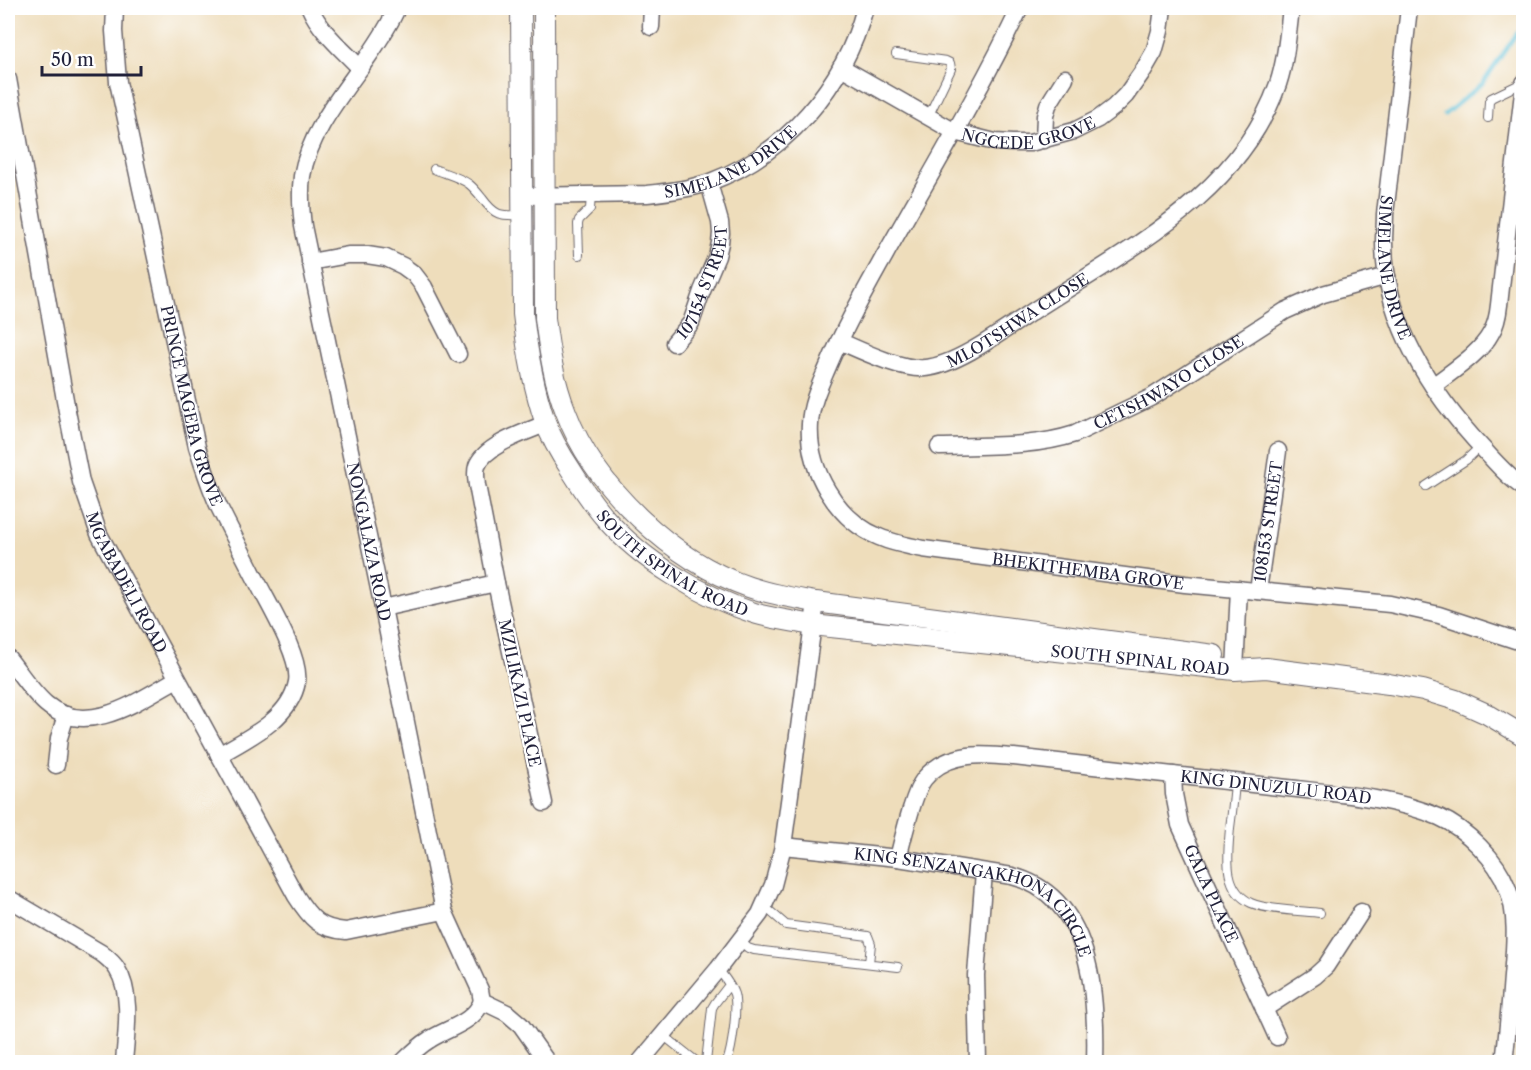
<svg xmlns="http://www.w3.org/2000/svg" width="1531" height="1070" viewBox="0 0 1531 1070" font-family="'Libre Caslon Text',serif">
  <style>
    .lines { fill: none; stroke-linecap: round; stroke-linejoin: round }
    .stream { stroke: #56bdd3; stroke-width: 4 }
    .service-casing { stroke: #696368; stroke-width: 10 }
    .minor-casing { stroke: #696368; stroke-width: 19 }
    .tertiary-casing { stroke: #696368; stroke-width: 22 }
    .service { stroke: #fff; stroke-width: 8 }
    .minor { stroke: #fff; stroke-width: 16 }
    .tertiary { stroke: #fff; stroke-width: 20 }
    .labels { text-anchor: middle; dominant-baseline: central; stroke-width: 4.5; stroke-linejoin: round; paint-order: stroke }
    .street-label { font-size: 16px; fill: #22223b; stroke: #fff }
  </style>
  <rect width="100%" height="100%" fill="#fff"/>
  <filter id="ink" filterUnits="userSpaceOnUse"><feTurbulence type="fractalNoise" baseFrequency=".0167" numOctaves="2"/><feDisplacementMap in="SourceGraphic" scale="12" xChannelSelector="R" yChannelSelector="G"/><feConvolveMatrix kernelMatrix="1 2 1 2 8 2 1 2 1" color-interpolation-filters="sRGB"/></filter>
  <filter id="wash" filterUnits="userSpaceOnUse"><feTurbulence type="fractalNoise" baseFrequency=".008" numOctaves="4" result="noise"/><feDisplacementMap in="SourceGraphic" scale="24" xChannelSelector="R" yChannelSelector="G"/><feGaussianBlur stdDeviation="1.35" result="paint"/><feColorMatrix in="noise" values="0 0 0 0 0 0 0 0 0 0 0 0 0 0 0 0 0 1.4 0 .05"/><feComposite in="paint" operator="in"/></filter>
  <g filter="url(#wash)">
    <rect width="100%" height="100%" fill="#edb"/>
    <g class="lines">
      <path class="stream" d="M1444 115 1483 83 1517 33"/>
    </g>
  </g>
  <g filter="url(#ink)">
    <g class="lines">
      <g class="service-casing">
        <path id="service" d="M896 54 946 61 950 63 951 69 928 117
          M1488 118 1489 101 1491 98 1524 82
          M434 169C446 174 459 177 469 184 474 188 478 193 482 198 495 216 500 216 522 215
          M579 255 578 224 579 220 590 209 591 195
          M1426 486 1466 460 1481 446
          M1235 782C1234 798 1232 813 1230 828 1228 855 1222 889 1251 903 1266 910 1303 911 1320 913
          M764 906 786 925 868 936 871 944 869 963
          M740 941 748 948 754 950 898 967
          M718 969C724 977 731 985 734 994 738 1008 732 1049 727 1062
          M663 1035 697 1062
          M706 1062 712 1008 715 1003 729 985"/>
      </g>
      <g class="minor-casing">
        <g id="minor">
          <path id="s1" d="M115 8 114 31 118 82 197 447C204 468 210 488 219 507 233 535 247 562 261 589 272 610 301 659 297 682 290 719 248 738 219 755"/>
          <path d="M310 8C320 31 343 50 360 68"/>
          <path id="s2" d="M397 8C388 29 374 48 361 67 338 99 309 135 302 176 300 192 301 210 303 226L383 608 444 911 480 990 482 1001 507 1013 521 1025 547 1062"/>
          <path id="s3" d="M1020 8C980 92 931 173 885 255 865 291 845 326 829 364 821 383 811 402 810 424 807 469 837 520 879 537 893 543 908 546 923 549L1185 584 1390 604 1439 615 1524 643"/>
          <path id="s4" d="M1409 8 1385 214C1385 224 1384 233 1384 242 1384 317 1426 385 1474 439 1490 456 1505 475 1524 488"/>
          <path d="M651 27 652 8"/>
          <path id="s5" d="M841 67 955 132 995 142 1012 143H1030L1074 131 1098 119 1114 107 1126 95 1143 71 1154 52 1160 31 1163 8"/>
          <path id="s6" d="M8 79 67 411 81 482 99 534 296 896C310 918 319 929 346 931L444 911"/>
          <path d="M1044 140 1045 116 1048 105 1065 78"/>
          <path id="s7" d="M522 196 647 194C667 192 690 189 710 182 786 154 844 86 865 8"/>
          <path d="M310 262 348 255H367L386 258 403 266 414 274 424 287 458 354"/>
          <path id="s8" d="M839 341C862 351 901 370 925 368 958 366 1012 324 1041 306 1132 247 1240 193 1278 84 1286 60 1288 33 1291 8"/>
          <path id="s9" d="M674 343 691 323 702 291 717 256 720 243 721 233 720 222 709 183"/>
          <path d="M1433 386C1452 371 1480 354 1491 333 1496 325 1498 315 1499 305L1524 83"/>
          <path id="s10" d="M939 447C984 445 1032 448 1075 434L1152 397 1285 311 1323 294 1387 276"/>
          <path id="s11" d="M1258 591 1278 451"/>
          <path d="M383 608 496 583"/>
          <path d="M8 658C20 673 31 691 46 704 87 739 139 700 177 679"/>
          <path d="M1235 670 1239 589"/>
          <path d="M56 765 59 738 66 715"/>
          <path id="s12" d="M1173 775 1174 794 1180 825 1277 1037"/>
          <path d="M544 803 496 583 477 485C476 478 475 472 477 466 485 445 526 432 545 424"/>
          <path d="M783 846 816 602"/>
          <path id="s13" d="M898 858C903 839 913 793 924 779 933 768 945 761 958 758 976 753 995 756 1014 757 1099 767 1185 776 1270 786 1325 793 1388 795 1439 817 1466 829 1497 860 1507 887 1520 919 1513 957 1511 990 1509 1014 1507 1039 1504 1062"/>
          <path d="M8 898 101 953C107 958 113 962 117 969 133 994 126 1035 124 1062"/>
          <path d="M1264 1009 1315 976 1326 966 1361 912"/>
          <path d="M403 1062C411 1054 419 1046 429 1040 447 1028 474 1023 482 1001"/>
          <path id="s14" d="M640 1062 718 969 760 914 773 885 783 846 898 858 1012 876C1092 897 1097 994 1095 1062"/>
          <path d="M978 1062 976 975 984 872"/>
        </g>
      </g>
      <g class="tertiary-casing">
        <g id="tertiary">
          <path id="s15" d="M521 8 523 314C527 350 533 387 545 421 551 438 561 455 571 470 581 486 592 503 605 518 642 561 701 596 754 613 773 619 793 621 812 625L1235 670 1266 668 1389 684 1423 690 1456 700 1487 714 1524 736"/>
          <path d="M544 8 545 318C549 350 554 382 566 412 594 487 673 561 749 587 770 594 793 598 816 602L1214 655"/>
        </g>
      </g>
      <use href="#service" class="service"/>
      <use href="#minor" class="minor"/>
      <use href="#tertiary" class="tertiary"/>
    </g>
  </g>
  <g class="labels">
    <g class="street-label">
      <text stroke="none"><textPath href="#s5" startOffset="207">NGCEDE GROVE</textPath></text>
      <text stroke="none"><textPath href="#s7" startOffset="216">SIMELANE DRIVE</textPath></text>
      <text stroke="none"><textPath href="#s4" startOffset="262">SIMELANE DRIVE</textPath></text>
      <text stroke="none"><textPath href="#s9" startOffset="69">107154 STREET</textPath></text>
      <text stroke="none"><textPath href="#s8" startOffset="196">MLOTSHWA CLOSE</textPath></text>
      <text stroke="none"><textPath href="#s10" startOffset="244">CETSHWAYO CLOSE</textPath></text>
      <text stroke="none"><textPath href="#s1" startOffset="406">PRINCE MAGEBA GROVE</textPath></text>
      <text stroke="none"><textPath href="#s11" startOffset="70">108153 STREET</textPath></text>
      <text stroke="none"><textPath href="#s2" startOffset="567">NONGALAZA ROAD</textPath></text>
      <text stroke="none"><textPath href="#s15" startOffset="612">SOUTH SPINAL ROAD</textPath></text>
      <text stroke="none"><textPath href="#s3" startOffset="820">BHEKITHEMBA GROVE</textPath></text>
      <text stroke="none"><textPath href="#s6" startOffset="520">MGABADELI ROAD</textPath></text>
      <text stroke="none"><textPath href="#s15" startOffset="1098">SOUTH SPINAL ROAD</textPath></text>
      <text transform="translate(520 693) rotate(78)">MZILIKAZI PLACE</text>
      <text stroke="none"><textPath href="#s13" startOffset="444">KING DINUZULU ROAD</textPath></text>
      <text stroke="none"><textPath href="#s12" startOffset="126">GALA PLACE</textPath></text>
      <text stroke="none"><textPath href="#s14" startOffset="471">KING SENZANGAKHONA CIRCLE</textPath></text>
    </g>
  </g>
  <rect width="1531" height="1070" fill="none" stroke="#fff" stroke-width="30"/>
  <path d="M42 66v9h99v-9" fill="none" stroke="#22223b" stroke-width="3"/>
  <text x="51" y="66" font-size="18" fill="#22223b" stroke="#ffffff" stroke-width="4.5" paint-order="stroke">50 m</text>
</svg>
